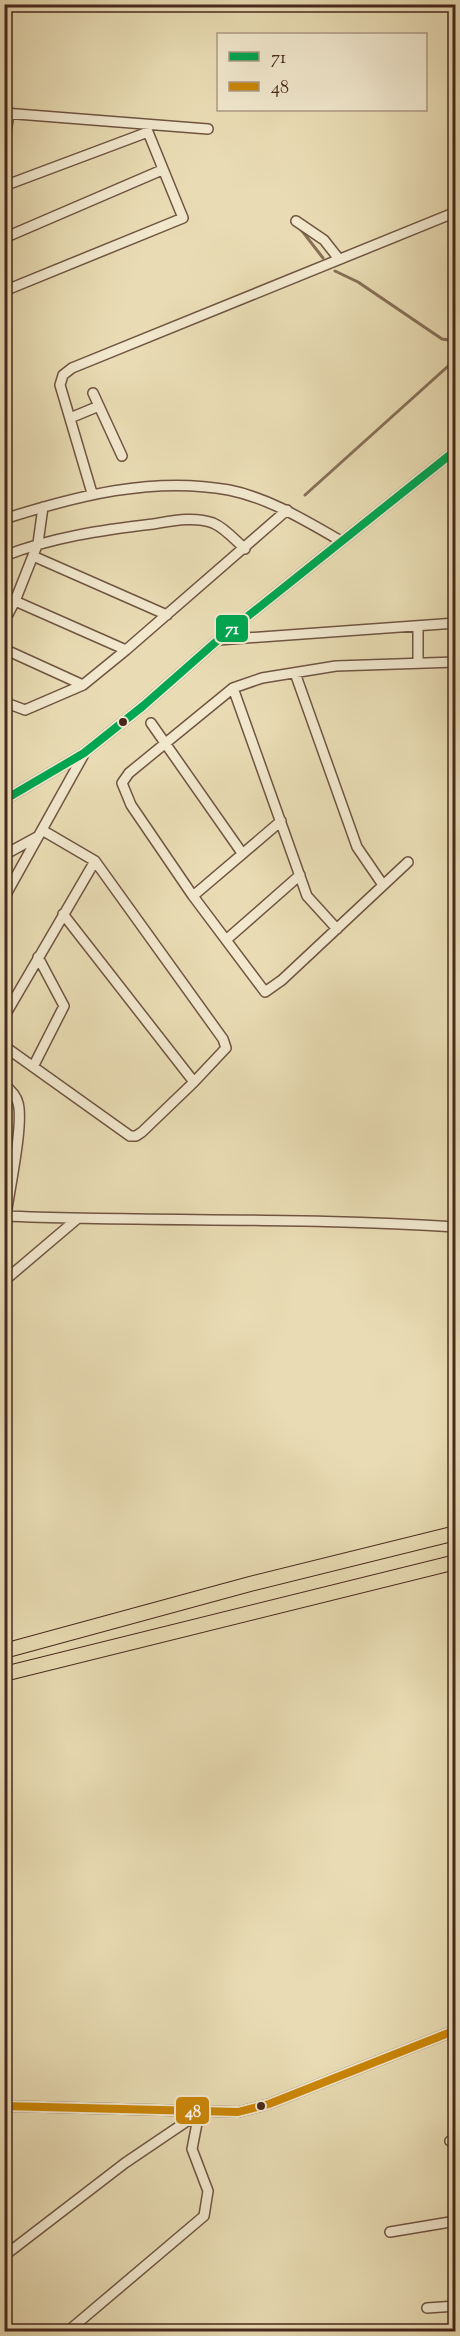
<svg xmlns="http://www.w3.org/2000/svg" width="460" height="2336" viewBox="0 0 460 2336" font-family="'Sorts Mill Goudy',serif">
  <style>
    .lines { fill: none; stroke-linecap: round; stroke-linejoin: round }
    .stream { stroke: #876f58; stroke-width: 3 }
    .minor-casing { stroke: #705542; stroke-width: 12 }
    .highway-casing { stroke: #47281c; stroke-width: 16 }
    .minor { stroke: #f1e8ce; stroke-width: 9 }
    .highway { stroke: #e9dcb4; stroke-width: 14 }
    .bus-1-casing { stroke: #f1e8ce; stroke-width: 12 }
    .bus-2-casing { stroke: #f1e8ce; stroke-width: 12 }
    .bus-1 { stroke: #00a651; stroke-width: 8 }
    .bus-2 { stroke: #cb8607; stroke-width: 8 }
    .bus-dot { fill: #47281c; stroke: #f1e8ce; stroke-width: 2 }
    .line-badge { stroke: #f1e8ce; stroke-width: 2 }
    .badge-label { font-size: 16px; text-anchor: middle; font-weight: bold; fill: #fff }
  </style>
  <rect width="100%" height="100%" fill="#e9dcb4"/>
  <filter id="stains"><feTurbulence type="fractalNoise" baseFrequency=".00333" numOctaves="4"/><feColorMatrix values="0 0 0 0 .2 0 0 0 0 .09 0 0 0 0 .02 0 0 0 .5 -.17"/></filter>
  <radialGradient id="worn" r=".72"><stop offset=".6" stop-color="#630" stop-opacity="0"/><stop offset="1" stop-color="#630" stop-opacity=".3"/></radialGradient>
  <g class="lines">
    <path class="stream" d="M299 227 323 258
      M335 271 358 282 442 339 456 341
      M305 495 456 359"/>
    <g class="minor-casing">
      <path id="minor" d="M4 113 208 129
        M4 144 9 114
        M4 186 148 132 183 218 4 291
        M296 221 324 240 339 259
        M4 238 162 170
        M93 393 122 456
        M70 418 99 406
        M92 493 60 385 63 375 72 368 456 212
        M4 519C76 496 153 476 229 490 269 498 306 521 341 541
        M4 556C53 537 102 530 153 524 172 521 194 516 213 523 225 528 235 540 245 549
        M33 556 167 615
        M15 601 126 650
        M4 622 15 601 38 543 43 507
        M418 626V663
        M218 640 456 623
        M4 649 83 685
        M295 673 357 847 383 885
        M233 688 307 896 337 929
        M4 702 25 710 83 685 126 650 287 510
        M151 723 242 853
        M4 800 84 753 143 706 218 640 456 450
        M4 855 37 837
        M408 862 282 980 265 992 193 896 131 805 122 783 129 773 233 688 262 678 336 666 456 662
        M193 896 281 821
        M4 898 83 756
        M63 914 194 1082
        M226 940 300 875
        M4 1017 95 861
        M4 1046 130 1136H136L142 1132 194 1082 226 1048 223 1039 95 861 42 830
        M33 1067 64 1006 38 957
        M4 1085C11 1090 16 1095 18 1103 24 1124 9 1191 6 1216
        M4 1216C155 1222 305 1217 456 1227
        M4 1281 77 1219
        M4 2106 238 2112 269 2104 456 2030
        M450 2141 456 2139
        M390 2232 456 2221
        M4 2256 125 2163 199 2113
        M427 2308 456 2306
        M67 2332 204 2216 208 2191 192 2149 199 2113"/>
    </g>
    <g class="highway-casing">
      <path id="highway" d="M4 1651 250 1584 456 1533
        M4 1674 456 1562"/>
    </g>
    <use href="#minor" class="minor"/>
    <use href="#highway" class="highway"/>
    <g class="bus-1-casing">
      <path id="bus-1" d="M4 800 84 753 143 706 218 640 456 450"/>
    </g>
    <g class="bus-2-casing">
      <path id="bus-2" d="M4 2106 238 2112 269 2104 456 2030"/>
    </g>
    <use href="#bus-1" class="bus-1"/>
    <use href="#bus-2" class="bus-2"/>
  </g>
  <g class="bus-dot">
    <circle cx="123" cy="722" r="5"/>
    <circle cx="261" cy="2106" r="5"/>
  </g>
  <g class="line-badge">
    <rect x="215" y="614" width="34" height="29" rx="6" fill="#00a651"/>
    <rect x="175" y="2096" width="35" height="29" rx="6" fill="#cb8607"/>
  </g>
  <g class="badge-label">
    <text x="232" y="634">71</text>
    <text x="193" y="2117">48</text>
  </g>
  <rect width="460" height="2336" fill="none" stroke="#e9dcb4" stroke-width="24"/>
  <rect x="6" y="6" width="448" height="2324" fill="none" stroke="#47281c" stroke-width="3"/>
  <rect x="12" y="12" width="436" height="2312" fill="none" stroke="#47281c" stroke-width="1.5"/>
  <rect x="217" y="33" width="210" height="78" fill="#f1e8ce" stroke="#ad9b87" stroke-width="1.5"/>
  <rect x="229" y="52" width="30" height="9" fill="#00a651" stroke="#ad9b87" stroke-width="1.5"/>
  <text x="271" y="63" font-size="18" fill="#47281c">71</text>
  <rect x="229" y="82" width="30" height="9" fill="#cb8607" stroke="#ad9b87" stroke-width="1.5"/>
  <text x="271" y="93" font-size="18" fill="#47281c">48</text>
  <rect width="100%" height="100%" filter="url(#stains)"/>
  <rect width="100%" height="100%" fill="url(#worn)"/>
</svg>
